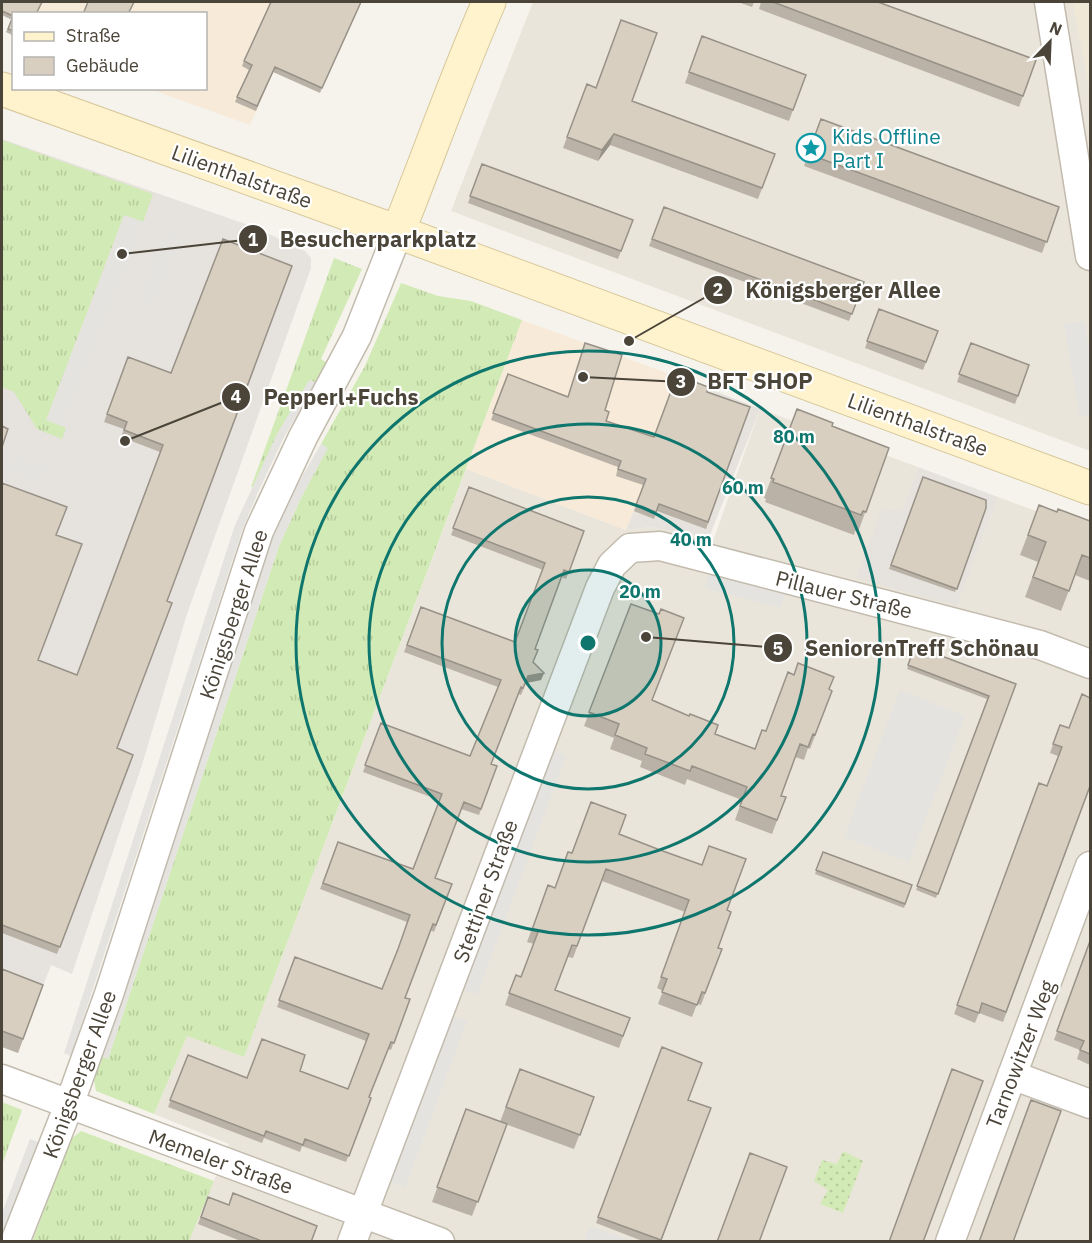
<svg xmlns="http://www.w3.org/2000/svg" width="1092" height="1243" viewBox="0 0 1092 1243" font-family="'IBM Plex Sans',sans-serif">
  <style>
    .residential { fill: #eae5da }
    .commercial { fill: #f7ead8 }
    .industrial { fill: #e6e2dd }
    .education { fill: #efe8d6 }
    .grass { fill: url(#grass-tufts) }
    .park { fill: url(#park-dots) }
    .parking { fill: #e5e3e0 }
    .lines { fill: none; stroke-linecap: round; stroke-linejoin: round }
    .street-casing { stroke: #c2bbae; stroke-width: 31 }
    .secondary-casing { stroke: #d6c79b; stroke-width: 35 }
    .street { stroke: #fff; stroke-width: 28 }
    .secondary { stroke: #fff3cd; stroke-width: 33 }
    .wall { fill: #bab2a6 }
    .shaded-wall { fill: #979187 }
    .building { fill: #d8cfc1; stroke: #979187; stroke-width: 1.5 }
    .ring { fill: none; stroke: #0f766e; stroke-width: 3 }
    .labels { text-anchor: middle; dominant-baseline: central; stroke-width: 4.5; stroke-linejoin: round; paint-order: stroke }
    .culture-label { font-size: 21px; fill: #0d838f; stroke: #fff; text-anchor: start }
    .street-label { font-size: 21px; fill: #4b4439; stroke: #fff }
    .centre { fill: #0f766e; stroke: #fff; stroke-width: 3 }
    .ring-label { font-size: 18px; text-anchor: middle; font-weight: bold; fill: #0f766e; stroke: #fff; stroke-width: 4.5; stroke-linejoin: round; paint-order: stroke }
    .leader { fill: none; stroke: #4b4439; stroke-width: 2 }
    .callout-dot { fill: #4b4439; stroke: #fff; stroke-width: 2 }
    .mark-label { font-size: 18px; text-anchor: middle; font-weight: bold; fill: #fff }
    .callout-label { font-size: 22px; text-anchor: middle; font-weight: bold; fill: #4b4439; stroke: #fff; stroke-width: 4.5; stroke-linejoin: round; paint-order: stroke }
  </style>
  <defs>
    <pattern id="grass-tufts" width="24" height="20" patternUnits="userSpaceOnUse" patternTransform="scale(1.5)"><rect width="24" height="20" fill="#d2eab5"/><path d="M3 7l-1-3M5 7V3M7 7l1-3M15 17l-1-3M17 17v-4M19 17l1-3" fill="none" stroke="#b6ca9c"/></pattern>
    <pattern id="park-dots" width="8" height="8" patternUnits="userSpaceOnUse" patternTransform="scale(1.5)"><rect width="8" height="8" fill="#d2eab5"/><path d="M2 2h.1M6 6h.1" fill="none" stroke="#b6ca9c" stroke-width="1.8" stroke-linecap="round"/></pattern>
  </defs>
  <rect width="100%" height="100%" fill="#f6f3ec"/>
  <path class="residential" d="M533 2H1090V451L451 211Z
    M760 409 918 467 902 512 957 605 998 497 1090 531V1241H189L229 1144 154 1114 187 1036 244 1057 466 469 626 530 651 527 713 541Z"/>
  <path class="commercial" d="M20 2H305L250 125 150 89 206 88V14H15Z
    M522 320 708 388 695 423 634 511 626 530 466 469Z"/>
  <path class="industrial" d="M2 139 254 227 305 251 311 258V268L187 614 142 765 72 974 51 965 18 1053 2 1047Z
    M708 388 760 409 708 540 651 527 626 530 634 511 695 423Z
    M918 467 998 497 957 606 856 578 882 508 902 511Z"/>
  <path class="education" d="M1073 2H1090L1089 88Z"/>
  <path class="grass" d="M2 140 153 194 143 222 124 215 46 420 66 428 62 439 37 429 14 392 2 387Z
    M334 258 362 269 321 359 327 363 316 383 310 380 253 487H251Z
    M401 283 438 296 471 301 522 320 244 1057 187 1036 154 1114 96 1091 94 1080 100 1056 108 1059 279 546 301 498 327 448 321 444 365 366Z
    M2 1102 22 1110 2 1165Z
    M81 1131 214 1181 189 1241 32 1242 71 1139Z"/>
  <path class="park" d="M843 1151 863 1161 843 1213 820 1204 828 1190 814 1181 822 1160 837 1164Z"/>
  <path class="parking" d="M126 216 144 222 64 425 48 419Z
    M165 230 182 237 155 307 138 300Z
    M1084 321 1090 355V415L1080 417 1064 324Z
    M309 380 316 383 284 437 259 490 243 528 71 1056 64 1053 235 525 277 434Z
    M321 444 328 448 301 498 279 546 108 1059 100 1056 269 543 292 494Z
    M14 453 49 467 42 485 7 471Z
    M709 571 786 591 781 608 705 588Z
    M900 690 965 716 909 862 844 837Z
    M551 749 566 756 477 995 461 990Z
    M451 1015 467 1021 405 1188 389 1182Z
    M30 1139 38 1142 2 1238V1213Z
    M590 1226 632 1241H584Z"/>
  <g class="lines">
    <g class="street-casing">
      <path id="street" d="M1049 2 1090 256
        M1012 1075 1090 1104
        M2 1079 440 1242
        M15 1242 69 1105 109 994 259 531 303 437 357 336 398 232
        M352 1242 600 588 612 565 630 548 660 546 1040 645 1090 664
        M950 1242 1090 866"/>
    </g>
    <g class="secondary-casing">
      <path id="secondary" d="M2 89 398 232 1090 488
        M398 232C429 155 456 77 489 2"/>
    </g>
    <use href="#street" class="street"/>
    <use href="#secondary" class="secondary"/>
  </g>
  <path class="wall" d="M2 2 14 14V36L6 32 12 20 2 15Z
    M359 2 320 93 273 72 256 111 235 102 249 70 242 66 244 61Z
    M738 2H754L752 7Z
    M761 2H878L1036 60 1019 107 759 9Z
    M702 36 806 75 789 121 685 83Z
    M587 84 775 154 758 199 610 145 598 161 563 148Z
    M821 119 1059 207 1042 253 804 166Z
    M482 164 633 220 618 259 468 203Z
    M664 207 864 282 849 321 649 246Z
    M879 309 938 331 923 370 865 348Z
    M971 343 1029 365 1015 404 957 382Z
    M128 357 171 373 167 601 117 748 133 755 57 954 2 933V483L57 535 38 660 77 675 160 452 121 437 124 429 104 422Z
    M508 374 605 410 606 421 654 437 707 392 750 407 706 529 657 511 654 519 634 511 643 485 616 476 618 467 491 420Z
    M797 409 832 426 889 448 858 532 855 531 854 535 765 502 766 499 764 498Z
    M923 477 986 508 955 592 889 569Z
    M469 487 584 531 566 579 561 577 535 649 533 662 544 673 541 680 526 683 521 695 518 694 491 764 497 766 479 815 461 809 435 878 452 884 434 932 430 930 405 998 410 999 391 1050 388 1049 369 1097 371 1098 346 1162 302 1146 300 1152 264 1138 262 1143 168 1107 188 1055 247 1078 300 1071 348 1089 366 1041 277 1007 295 957 382 989 398 950 407 922 320 889 338 842 413 869 439 800 363 772 381 723 470 756 498 687 404 652 421 607 515 642 543 570 451 535Z
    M1039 505 1057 512 1090 521V581L1075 575 1061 611 1025 597 1038 562 1020 555Z
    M631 604 653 700 715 734 755 749 766 731 829 690 832 691 810 749 808 748 804 760 795 757 781 796 786 797 772 834 735 820 742 800 687 779 685 785 640 767 642 761 610 749 614 738 584 726Z
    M915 646 1016 684 936 898 916 890 987 699 907 669Z
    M1060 725 1090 787 1003 1022 979 1013 975 1023 954 1014 1039 783 1047 786 1058 756 1050 753Z
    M619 834 727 910 718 948 722 949 701 1005 697 1004 692 1017 658 1004 663 991 657 988 685 912 602 881 573 958 568 957 555 990 630 1018 619 1048 505 1005 516 975 521 977 534 944 527 942 548 885 555 888 572 853Z
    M823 852 912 885 904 908 815 874Z
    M1090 941V1065L1077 1059 1080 1050 1054 1040Z
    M2 969 43 985 18 1053 2 1047Z
    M662 1047 688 1100 711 1108 661 1242H645L596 1223Z
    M520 1069 594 1097 574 1149 500 1122Z
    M466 1109 507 1124 472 1216 432 1202Z
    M208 1197 311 1242H243L198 1224Z"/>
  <path class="shaded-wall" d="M614 134 610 145 598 161 602 150Z
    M544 673 541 680 526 683 528 676Z"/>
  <path class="building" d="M2 2H42L36 14H14V31L8 29 13 16 2 11Z
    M88 2H134L128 14H83Z
    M271 2H361L322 88 275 67 257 106 237 97 252 65 244 61Z
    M773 2H878L1036 60 1023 96Z
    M621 20 657 33 632 101 775 154 762 188 614 134 602 150 567 137 587 84 596 88Z
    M702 36 806 75 793 110 689 72Z
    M821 119 1059 207 1047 242 808 154Z
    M482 164 633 220 621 251 470 196Z
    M664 207 864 282 852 314 652 239Z
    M223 239 292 266 167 601 172 603 117 748 133 755 60 947 2 925V483L67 507 56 535 82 544 38 660 77 675 163 445 124 430 127 422 107 414 128 357 171 373Z
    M879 309 938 331 926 362 867 341Z
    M585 343 622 355 605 410 609 412 606 421 654 437 677 375 708 387 707 392 750 407 708 522 659 504 656 512 636 505 646 479 618 469 621 461 493 413 508 374 568 397Z
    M971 343 1029 365 1018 396 959 374Z
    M797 409 833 423 832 426 889 448 866 512 863 511 861 515 773 482 774 479 771 478Z
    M2 426 8 429 2 447Z
    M923 477 986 500V508L957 589 891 565Z
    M469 487 584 531 569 572 564 570 535 649 538 650 533 662 544 673 528 676 523 688 521 687 491 764 497 766 481 809 464 802 435 878 452 884 436 925 433 924 405 998 410 999 394 1043 391 1042 369 1097 371 1098 349 1156 305 1139 303 1145 266 1131 264 1136 170 1100 188 1055 247 1078 262 1039 305 1055 300 1071 348 1089 369 1034 279 1000 295 957 382 989 398 949 410 915 323 883 338 842 413 869 442 794 365 765 381 723 470 756 501 680 407 645 421 607 515 642 545 563 453 528Z
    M1039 505 1057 512 1058 509 1090 521V558L1082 555 1069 591 1033 577 1046 542 1028 535Z
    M631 604 659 614 661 609 684 618 652 700 689 716 690 714 718 725 715 734 755 749 762 730 766 731 788 672 794 675 798 663 834 677 829 689 832 691 815 735 813 734 808 747 800 744 781 796 786 797 777 820 740 806 747 787 692 766 690 771 645 754 647 748 615 735 619 724 589 712Z
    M915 646 1016 684 938 894 917 886 989 696 908 665Z
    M1082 694 1090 698V786L1006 1012 982 1003 979 1013 957 1005 1039 783 1047 786 1062 747 1053 744 1060 725 1069 728Z
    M591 802 626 815 619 834 660 850 702 865 709 846 746 859 727 910 731 912 718 948 722 949 705 993 702 992 697 1005 662 992 667 979 661 977 689 900 606 869 577 946 572 945 555 990 630 1018 623 1036 509 993 516 975 521 977 538 932 532 930 548 885 555 888 568 852 572 853Z
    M823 852 912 885 905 904 816 870Z
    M1090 941V1054L1080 1050 1084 1041 1057 1031Z
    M2 969 43 985 23 1039 2 1031Z
    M662 1047 702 1063 688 1100 711 1108 661 1240 598 1217Z
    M520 1069 594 1097 580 1135 506 1107Z
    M952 1069 983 1081 923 1242H889Z
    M1031 1100 1061 1111 1013 1242H979Z
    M466 1109 507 1124 478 1202 437 1187Z
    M750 1153 787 1167 759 1242H717Z
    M233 1193 317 1226 311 1242H264L201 1217 208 1197 229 1205Z"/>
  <circle cx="588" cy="643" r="73" fill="#0f766e" fill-opacity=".12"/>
  <g class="ring">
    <circle cx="588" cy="643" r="73"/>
    <circle cx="588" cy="643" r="146"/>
    <circle cx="588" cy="643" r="219"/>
    <circle cx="588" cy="643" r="292"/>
  </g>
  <defs>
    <g id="sight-ring" transform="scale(1.5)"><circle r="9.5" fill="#fff" stroke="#0f9aa8" stroke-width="1.5"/><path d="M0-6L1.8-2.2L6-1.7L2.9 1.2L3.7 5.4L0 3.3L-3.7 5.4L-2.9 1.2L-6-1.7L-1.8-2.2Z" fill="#0f9aa8"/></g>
  </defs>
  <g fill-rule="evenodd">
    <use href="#sight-ring" x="811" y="148"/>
  </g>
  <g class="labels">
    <g class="culture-label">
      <text x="832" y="136">Kids Offline<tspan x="832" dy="24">Part I</tspan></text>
    </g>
    <g class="street-label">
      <text transform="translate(242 176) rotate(20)">Lilienthalstraße</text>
      <text transform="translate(918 424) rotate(20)">Lilienthalstraße</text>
      <text transform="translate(844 594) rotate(14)">Pillauer Straße</text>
      <text transform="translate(233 614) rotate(-72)">Königsberger Allee</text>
      <text transform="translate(485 891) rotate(-70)">Stettiner Straße</text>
      <text transform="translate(1020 1054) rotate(-69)">Tarnowitzer Weg</text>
      <text transform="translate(79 1074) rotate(-70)">Königsberger Allee</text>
      <text transform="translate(221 1161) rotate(20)">Memeler Straße</text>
    </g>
  </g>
  <circle cx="588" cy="643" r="9" class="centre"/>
  <g class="ring-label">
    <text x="794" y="443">80 m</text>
    <text x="743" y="494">60 m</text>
    <text x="691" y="546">40 m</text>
    <text x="640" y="598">20 m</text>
  </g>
  <path class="leader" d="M122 254L253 239M629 341L718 290M583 377L681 382M125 441L236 397M646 637L778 648"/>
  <g class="callout-dot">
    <circle cx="122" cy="254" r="6"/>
    <circle cx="629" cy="341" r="6"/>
    <circle cx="583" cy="377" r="6"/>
    <circle cx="125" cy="441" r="6"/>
    <circle cx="646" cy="637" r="6"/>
    <circle cx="253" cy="239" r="15"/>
    <circle cx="718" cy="290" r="15"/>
    <circle cx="681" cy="382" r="15"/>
    <circle cx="236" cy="397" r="15"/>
    <circle cx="778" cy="648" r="15"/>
  </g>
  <g class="mark-label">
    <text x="253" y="246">1</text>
    <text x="718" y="296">2</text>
    <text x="681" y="388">3</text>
    <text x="236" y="403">4</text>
    <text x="778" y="655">5</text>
  </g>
  <g class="callout-label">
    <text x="378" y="247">Besucherparkplatz</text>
    <text x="843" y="298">Königsberger Allee</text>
    <text x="760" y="389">BFT SHOP</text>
    <text x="341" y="405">Pepperl+Fuchs</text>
    <text x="922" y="656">SeniorenTreff Schönau</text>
  </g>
  <rect width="1092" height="1243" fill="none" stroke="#4b4439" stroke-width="6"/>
  <rect x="12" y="12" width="195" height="78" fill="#ffffff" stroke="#b7b4b0" stroke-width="1.5"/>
  <rect x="24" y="32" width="30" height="9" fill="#fff3cd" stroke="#b7b4b0" stroke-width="1.5"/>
  <text x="66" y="42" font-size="18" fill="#4b4439">Straße</text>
  <rect x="24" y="57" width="30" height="18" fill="#d8cfc1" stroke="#b7b4b0" stroke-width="1.5"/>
  <text x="66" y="72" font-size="18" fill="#4b4439">Gebäude</text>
  <g transform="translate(1050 42) rotate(23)" stroke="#ffffff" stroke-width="4.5" paint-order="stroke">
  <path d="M0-4.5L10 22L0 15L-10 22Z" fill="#4b4439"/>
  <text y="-9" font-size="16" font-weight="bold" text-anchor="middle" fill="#4b4439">N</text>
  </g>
</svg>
